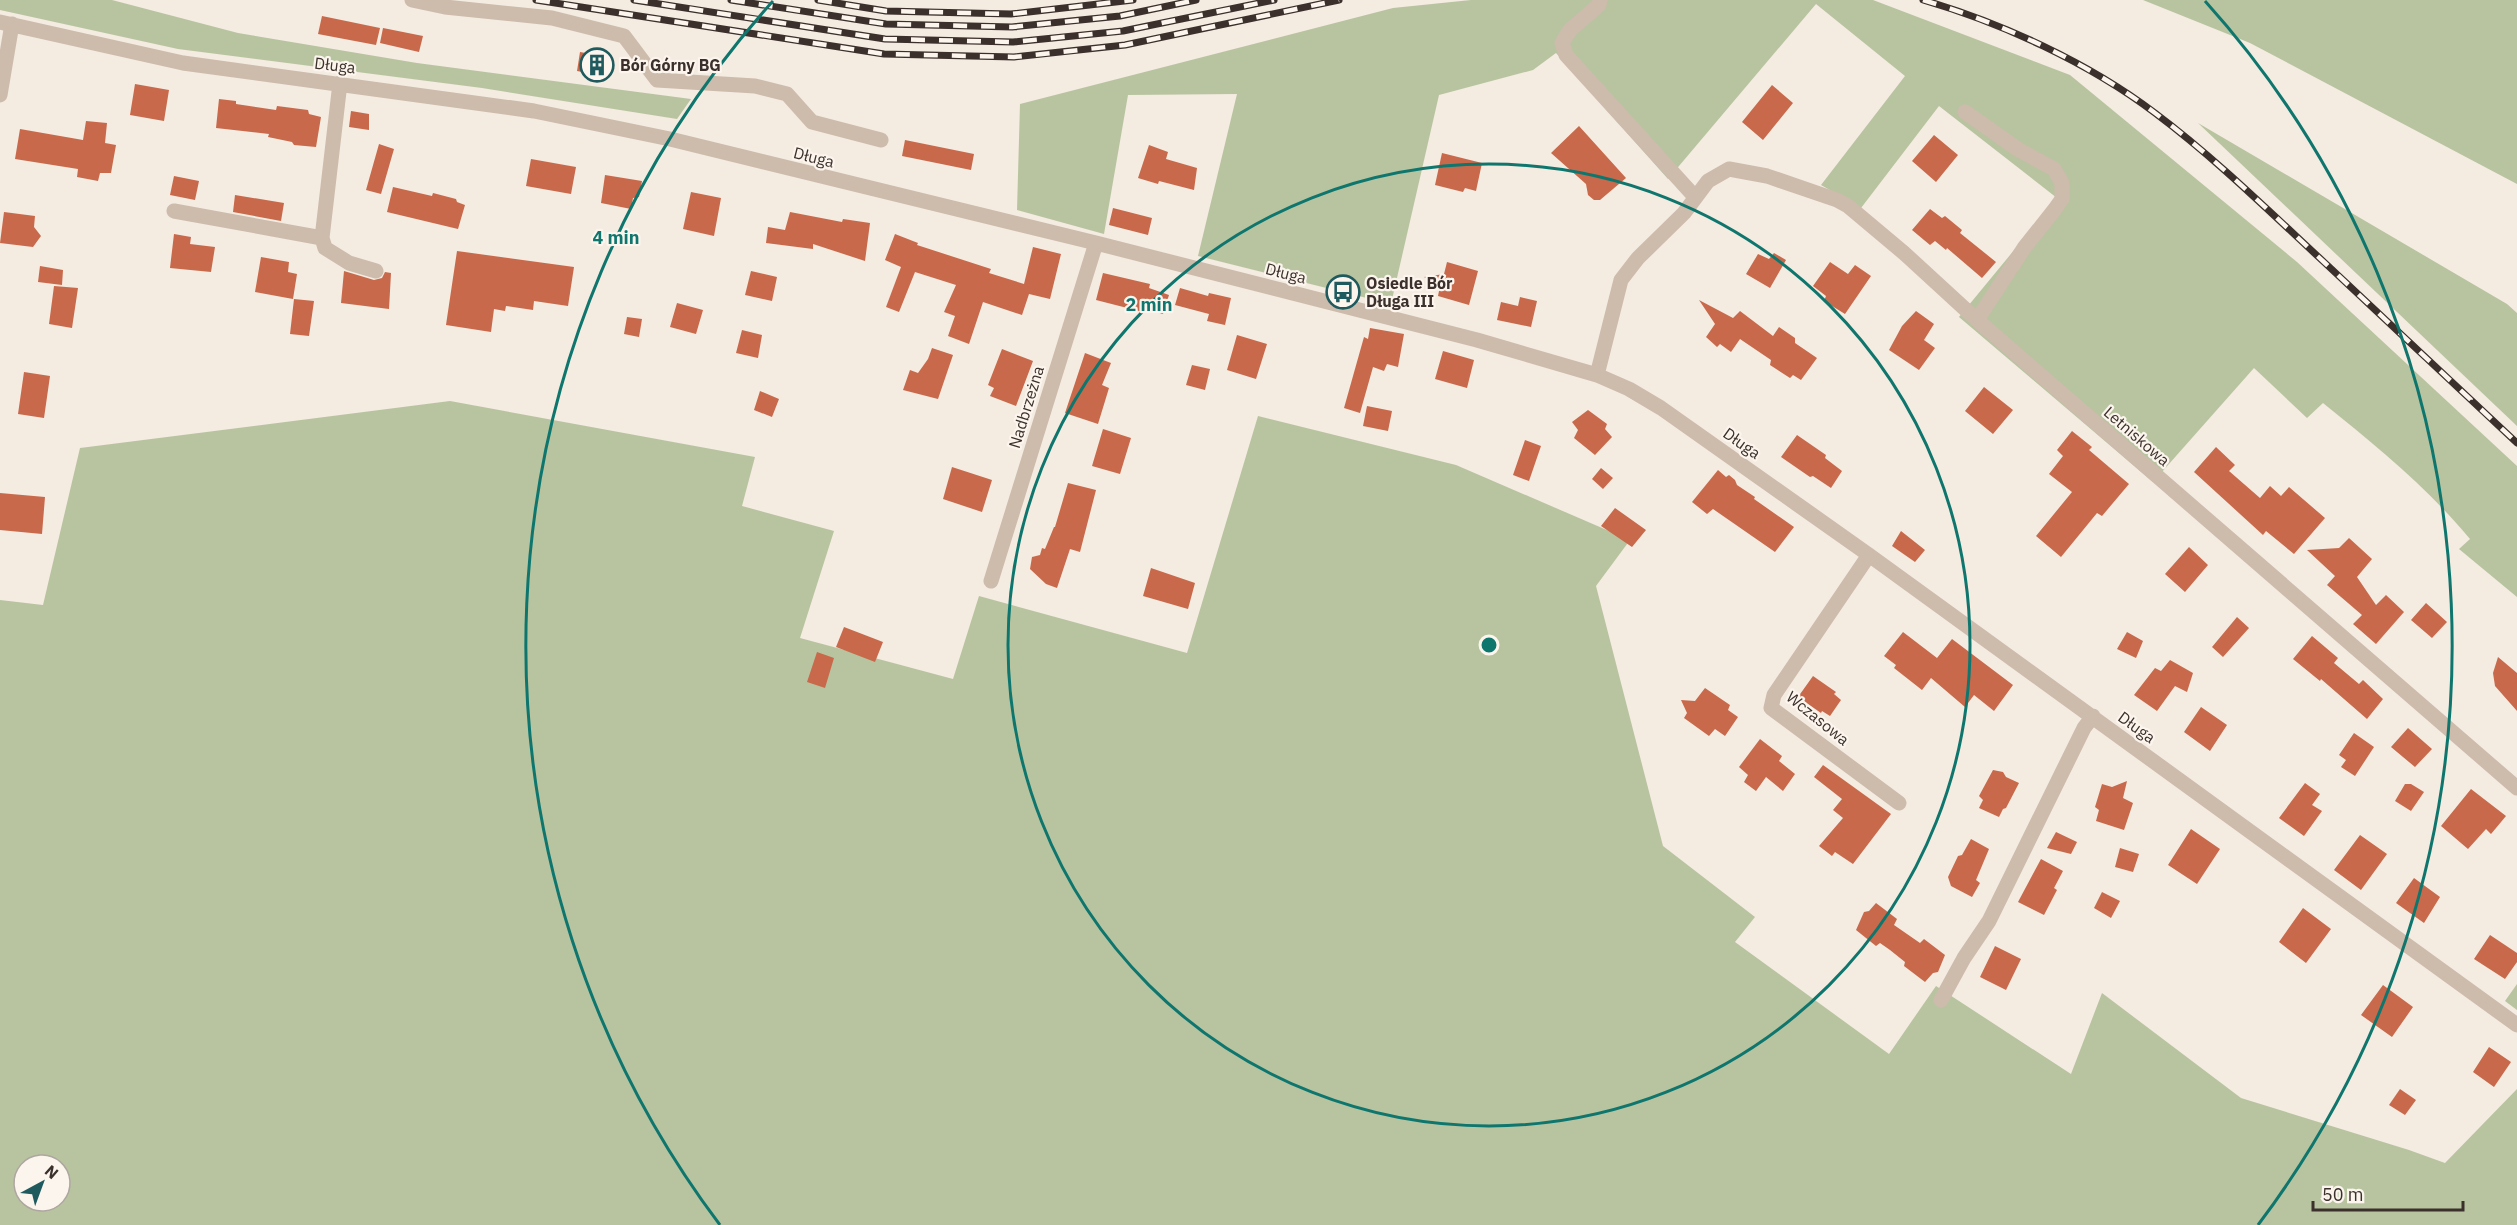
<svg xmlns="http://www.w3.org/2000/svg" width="2517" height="1225" viewBox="0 0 2517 1225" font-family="'IBM Plex Sans',sans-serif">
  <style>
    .green { fill: #b8c4a0; fill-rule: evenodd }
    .building { fill: #c8694b }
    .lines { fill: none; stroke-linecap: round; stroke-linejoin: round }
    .minor { stroke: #cdbbac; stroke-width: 15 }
    .rail-casing { stroke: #3b302b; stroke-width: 7 }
    .rail { stroke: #fbf5ee; stroke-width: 4.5; stroke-dasharray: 14; stroke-linecap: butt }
    .ring { fill: none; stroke: #0f766e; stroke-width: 3 }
    .labels { text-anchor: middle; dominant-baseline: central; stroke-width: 4.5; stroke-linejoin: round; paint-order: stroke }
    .street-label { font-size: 16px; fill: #3b302b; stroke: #fbf5ee }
    .poi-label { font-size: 16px; font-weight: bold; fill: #3b302b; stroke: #fbf5ee; text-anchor: start }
    .centre { fill: #0f766e; stroke: #fbf5ee; stroke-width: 3 }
    .ring-label { font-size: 18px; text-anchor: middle; font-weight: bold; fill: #0f766e; stroke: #fbf5ee; stroke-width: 4.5; stroke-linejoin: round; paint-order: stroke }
  </style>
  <rect width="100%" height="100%" fill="#f4ebe1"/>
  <path class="green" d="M0 0H112L238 33 417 63 691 99 677 119 482 88 178 49 0 10Z
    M1471 0H1873L2070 75 2297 262 2517 466V597L2459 549 2470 539C2426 486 2376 446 2323 403L2307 418 2254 368 2153 482 1959 317 2057 198 1939 106 1861 208 1821 185 1905 76 1816 4 1668 179 1556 53 1533 70 1439 95 1391 304 1198 256 1237 94 1128 95 1104 234 1017 210 1020 104 1393 8Z
    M2143 0H2517V184L2250 43Z
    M2198 123 2507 304 2517 313V426Z
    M450 401 755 457 742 506 834 531 800 638 953 679 979 596 1187 653 1258 416 1456 465 1630 540 1596 586 1663 846 1755 917 1735 942 1889 1054 1936 986 2071 1074 2102 993 2241 1098 2409 1150 2445 1163 2517 1089V1225H0V600L43 605 80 448ZM24 1165H60V1201H24Z
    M2517 984V1010L2505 1001Z"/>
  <path class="building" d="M322 16 380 28 376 45 318 34Z
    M383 28 423 36 419 52 380 43Z
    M580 52 597 55 593 74 577 71Z
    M135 84 169 90 164 121 130 115Z
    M1772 85 1793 103 1763 140 1742 122Z
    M219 99 236 101V104L276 110 277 106 308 110 309 114 321 117 316 147 294 145 292 142 268 137 269 134 216 128Z
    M351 111 369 114V130L349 127Z
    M86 121 107 123 105 143 116 145 111 173H100L98 181 77 177 78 169 15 159 20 129 83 140Z
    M1579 126 1626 178 1600 200H1594L1588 195 1586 184 1551 153Z
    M1934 135 1958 155 1936 182 1912 161Z
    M905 140 974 154 971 170 902 156Z
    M379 144 394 149 381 194 366 190Z
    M1149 145 1168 152 1166 159 1197 168 1194 190 1159 181 1158 184 1138 178Z
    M1442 153 1482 163 1476 191 1465 188 1463 192 1435 185Z
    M531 159 576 167 571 194 526 186Z
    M605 175 642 181 639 197 633 198 631 209 601 203Z
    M174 176 199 181 195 200 170 195Z
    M393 187 432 196 433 193 456 199 457 202 465 205 458 229 387 212Z
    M691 192 721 198 714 236 683 229Z
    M235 195 284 203 281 221 233 212Z
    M1113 208 1152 218 1148 235 1109 225Z
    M1930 209 1942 218 1945 216 1962 230 1960 233 1996 262 1982 278 1947 248 1946 250 1935 241 1930 245 1912 230Z
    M4 212 35 216 34 227 41 236 33 247 0 243Z
    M790 212 842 222 843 219 870 223 865 261 813 244V249L766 243 768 227 785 230Z
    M174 234 191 237 190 244 215 247 211 272 170 268Z
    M895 234 918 243 917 245 991 269 989 273 1024 284 1033 247 1061 254 1050 299 1029 294 1022 315 983 302 969 344 948 336 955 316 944 312 956 285 915 272 899 312 886 307 901 267 885 260Z
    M457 251 574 267 568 306 534 301 533 310 506 306 505 311 494 309 491 332 446 325Z
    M1774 253 1786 260 1770 288 1746 274 1758 254 1769 259Z
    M261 257 289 262 288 272 297 274 293 299 255 292Z
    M1447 262 1478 271 1469 305 1438 296 1440 286 1424 277 1444 274Z
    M1830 262 1848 274 1855 265 1871 276 1845 314 1824 301 1826 296 1813 286Z
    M40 266 63 270 62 285 38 282Z
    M344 271 374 280 382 278 385 272 391 273 389 309 341 303Z
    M751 271 777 277 772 301 745 295Z
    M1103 273 1150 284 1149 288 1169 295 1163 314 1144 309 1143 312 1096 300Z
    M54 286 78 288 72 328 49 324Z
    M1180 288 1208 296 1209 293 1231 298 1225 325 1207 321 1209 314 1175 305Z
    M1520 297 1537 301 1531 327 1497 320 1501 302 1518 306Z
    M294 299 314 301 309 336 290 334Z
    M1699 300 1733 318 1740 311 1773 336 1779 327 1795 338V343L1817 358 1801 380 1793 375 1790 378 1770 365 1771 360 1740 339 1731 352 1720 344 1717 347 1706 337 1715 324Z
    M677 303 703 310 696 334 670 327Z
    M1916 311 1934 324 1924 340 1935 348 1919 370 1889 350 1902 326Z
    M627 317 642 319 639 337 624 334Z
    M1370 328 1404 334 1398 367 1387 364 1384 371 1373 367 1360 413 1344 408 1364 337 1368 339Z
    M742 330 762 335 758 358 736 353Z
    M1237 335 1267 344 1256 379 1227 370Z
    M932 348 953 355 938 399 903 390 910 370 918 373 928 359Z
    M1002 349 1033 361 1016 406 990 396 994 388 988 385Z
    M1443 351 1474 360 1467 388 1435 379Z
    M1085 353 1111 363 1102 385 1109 388 1098 424 1065 413Z
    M1192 365 1210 369 1205 390 1186 385Z
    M24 372 50 376 44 418 18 414Z
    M1984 387 2013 410 1993 434 1965 411Z
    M760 391 779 399 772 417 754 410Z
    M1367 406 1392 411 1388 431 1363 426Z
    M1588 410 1607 424 1605 429 1612 437 1595 455 1574 438 1578 430 1572 422Z
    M1103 429 1131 438 1120 474 1092 466Z
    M2072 431 2092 447 2089 450 2129 484 2102 516 2097 513 2061 557 2036 536 2072 492 2049 474 2063 456 2057 450Z
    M1797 435 1826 455 1825 458 1842 471 1831 488 1813 476 1810 477 1781 457Z
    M1525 440 1541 446 1529 481 1513 475Z
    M2216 447 2235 465 2229 471 2260 498 2270 486 2281 496 2289 487 2325 518 2294 554 2266 531 2263 535 2194 472Z
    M952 467 992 480 982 512 943 499Z
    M1601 468 1613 478 1603 489 1592 479Z
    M1718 470 1726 477 1729 475 1735 480 1737 485 1755 497 1754 499 1794 527 1775 552 1713 509 1707 514 1692 502Z
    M1068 483 1096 490 1080 552 1070 549 1057 588 1046 584 1030 569 1032 557 1040 555 1042 548 1045 549 1054 527H1055Z
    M0 493 45 497 42 534 0 530Z
    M1615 508 1646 530 1632 547 1601 526Z
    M1901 531 1925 550 1915 562 1892 546Z
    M2349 538 2372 559 2357 577 2376 605 2386 595 2404 612 2376 644 2353 624 2362 615 2327 585 2335 576 2307 550 2339 548Z
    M2189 547 2208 565 2185 592 2165 574Z
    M1151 568 1195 583 1188 609 1143 596Z
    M2426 603 2447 622 2432 638 2411 620Z
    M2237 617 2249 628 2223 657 2212 647Z
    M844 627 883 642 875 662 836 647Z
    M1903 632 1937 658 1952 639 2013 685 1994 711 1974 695 1965 707 1931 678 1922 690 1894 668 1896 665 1884 656Z
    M2127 632 2143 641 2136 658 2117 649Z
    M2312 636 2338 658 2334 663 2359 684 2363 680 2383 699 2367 719 2321 679 2320 681 2293 659Z
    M817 652 834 658 825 688 807 682Z
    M2498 657 2517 673V711L2495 686 2493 673Z
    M2170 660 2193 673 2187 692 2175 686 2157 711 2134 695 2155 668 2161 671Z
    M1813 676 1836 692 1834 694 1841 700 1830 716 1822 711 1821 713 1798 697Z
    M1705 688 1730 705 1728 710 1738 717 1725 736 1715 729 1709 736 1684 718 1687 713 1681 700 1695 701Z
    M2201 707 2227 725 2210 751 2184 732Z
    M2408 728 2432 749 2415 767 2391 747Z
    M2354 733 2374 747 2355 776 2341 767 2346 760 2339 755Z
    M1760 739 1782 756 1779 761 1795 774 1783 791 1766 777 1756 791 1744 782 1748 775 1739 767Z
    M1823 765 1891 814 1853 864 1835 852 1832 856 1819 846 1843 818 1833 810 1842 799 1814 777Z
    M1993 770 2003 772 2006 777 2019 783 2006 808 2003 809 1999 817 1979 808 1983 800 1979 796Z
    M2127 781 2123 798 2133 803 2124 830 2096 821 2099 810 2095 807 2102 784 2112 787Z
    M2305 783 2320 794 2312 805 2322 811 2304 836 2279 818Z
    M2405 784H2411L2424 792 2411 811 2395 801Z
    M2471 789 2506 816 2491 834 2486 829 2468 849 2441 826Z
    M2191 829 2220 849 2197 884 2168 865Z
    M2056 832 2077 842 2071 854 2047 848Z
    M2360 835 2387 854 2361 890 2334 870Z
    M1971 839 1989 849 1976 880 1980 883 1972 897 1951 886 1948 877 1958 856 1962 855Z
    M2120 848 2139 854 2133 872 2115 867Z
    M2041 859 2063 871 2054 888 2057 890 2044 915 2018 902Z
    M2414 878 2440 897 2424 923 2396 903Z
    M2102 892 2120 901 2111 918 2094 908Z
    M1876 903 1897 919 1894 925 1920 943 1924 939 1945 955 1938 972 1933 973 1925 982 1904 966 1905 962 1890 950 1880 943 1876 946 1856 930 1864 912 1869 911Z
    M2303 908 2331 929 2306 963 2279 942Z
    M2490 935 2517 953V962L2505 979 2474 959Z
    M1995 946 2021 959 2006 990 1980 977Z
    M2383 985 2413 1007 2392 1037 2361 1015Z
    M2489 1047 2511 1062 2494 1087 2473 1072Z
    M2400 1089 2416 1100 2405 1115 2389 1105Z"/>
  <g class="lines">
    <path class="minor" d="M412 0 445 7 552 18 624 36 657 80 755 86 787 94 812 122 881 140
      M1600 0 1599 5 1570 30 1562 43 1566 55 1695 197
      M0 22 183 63 534 111 670 139 1096 243 1477 340 1597 375 1629 389 1661 408 1869 555 2517 1025
      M0 95 12 24
      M1965 112 2019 150 2054 169 2062 183V199L2055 209 2024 248 1977 320
      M174 211 322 238 340 83
      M322 238 325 248 349 263 376 271
      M1597 375 1621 280 1638 258 1684 213 1708 181 1729 169 1767 176 1837 200 1848 206 1904 253 1977 320 2517 788
      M1869 555 1774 695 1771 708 1899 803
      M991 581 1096 243
      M1941 1000 1964 958 1989 921 2084 728 2093 716"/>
    <g class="rail-casing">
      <path id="rail" d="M536 0 884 54 1014 57 1125 45 1339 0
        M634 0 885 39 1013 42 1123 31 1274 0
        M731 0 886 24 1012 27 1120 16 1196 0
        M818 0 886 11 1011 14 1133 0
        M1923 0C2002 23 2089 63 2155 113 2215 158 2270 212 2325 263 2389 323 2453 383 2517 443"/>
    </g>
    <use href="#rail" class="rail"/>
  </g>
  <g class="ring">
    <circle cx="1489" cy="645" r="481"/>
    <path d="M720 1225A963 963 0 0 1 773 1M2205 1A963 963 0 0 1 2258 1225"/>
  </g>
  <defs>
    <g id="building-ring" transform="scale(1.725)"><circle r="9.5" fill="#fbf5ee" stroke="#1f5a5e" stroke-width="1.5"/><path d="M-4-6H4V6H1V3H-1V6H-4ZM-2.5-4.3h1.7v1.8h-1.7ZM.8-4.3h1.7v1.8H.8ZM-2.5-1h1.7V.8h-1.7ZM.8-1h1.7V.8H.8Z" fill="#1f5a5e"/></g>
    <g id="bus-ring" transform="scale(1.725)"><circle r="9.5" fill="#fbf5ee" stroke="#1f5a5e" stroke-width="1.5"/><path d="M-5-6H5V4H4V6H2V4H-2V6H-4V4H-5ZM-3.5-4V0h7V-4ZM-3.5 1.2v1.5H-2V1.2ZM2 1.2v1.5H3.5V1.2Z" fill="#1f5a5e"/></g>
  </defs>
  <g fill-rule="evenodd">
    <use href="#building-ring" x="597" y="65"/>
    <use href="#bus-ring" x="1343" y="292"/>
  </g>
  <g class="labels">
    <g class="street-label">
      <text transform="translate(335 65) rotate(7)">Długa</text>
      <text transform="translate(814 157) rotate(14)">Długa</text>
      <text transform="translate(1286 273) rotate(14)">Długa</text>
      <text transform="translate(1026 407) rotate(-73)">Nadbrzeżna</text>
      <text transform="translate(2137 436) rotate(41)">Letniskowa</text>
      <text transform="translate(1742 443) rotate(35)">Długa</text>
      <text transform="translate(1818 718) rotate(39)">Wczasowa</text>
      <text transform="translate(2137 727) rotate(36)">Długa</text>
    </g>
    <g class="poi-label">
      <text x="620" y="65">Bór Górny BG</text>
      <text x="1366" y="283">Osiedle Bór<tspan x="1366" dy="18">Długa III</tspan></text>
    </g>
  </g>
  <circle cx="1489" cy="645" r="9" class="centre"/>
  <g class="ring-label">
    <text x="616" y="244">4 min</text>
    <text x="1149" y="311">2 min</text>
  </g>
  <g transform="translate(42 1183) rotate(41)"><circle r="28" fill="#fbf5ee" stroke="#aea6a0" stroke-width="1.5"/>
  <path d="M0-4.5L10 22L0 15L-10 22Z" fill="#1f5a5e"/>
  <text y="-9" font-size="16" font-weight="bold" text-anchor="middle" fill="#3b302b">N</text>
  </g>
  <path d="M2313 1201v9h150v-9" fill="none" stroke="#3b302b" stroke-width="3"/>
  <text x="2322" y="1201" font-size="18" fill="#3b302b" stroke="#fbf5ee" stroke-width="4.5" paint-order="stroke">50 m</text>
</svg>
